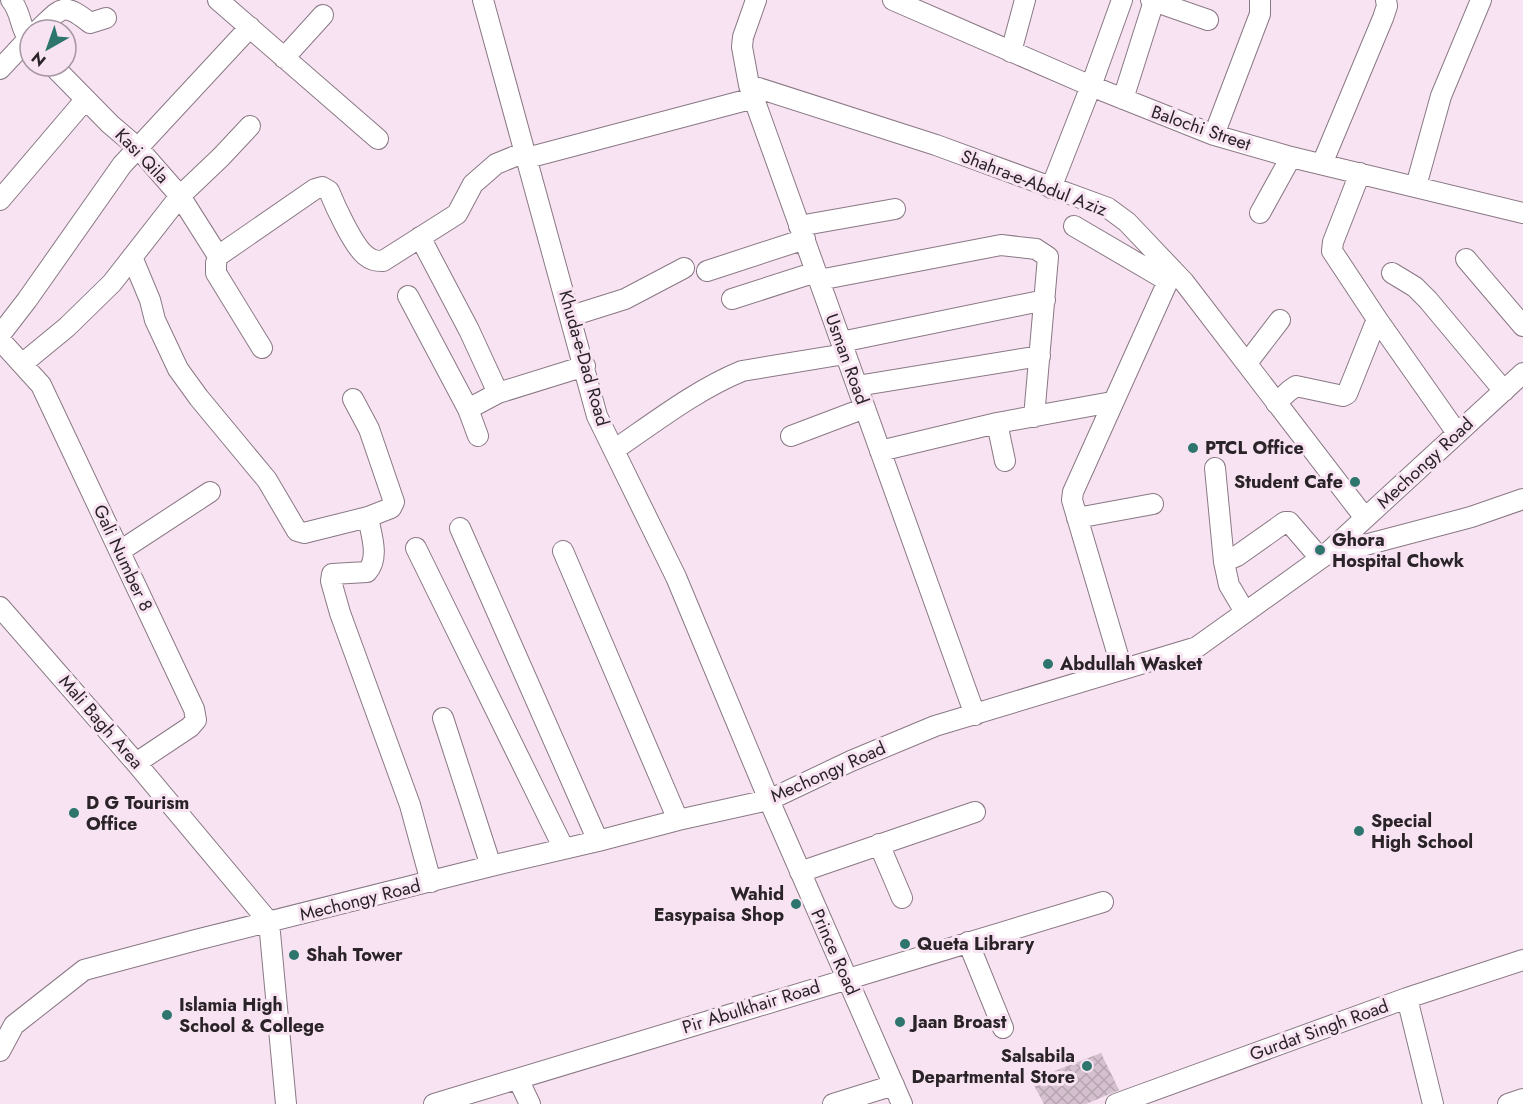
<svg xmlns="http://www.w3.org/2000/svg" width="1523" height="1104" viewBox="0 0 1523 1104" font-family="Jost,sans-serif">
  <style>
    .building { fill: url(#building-cross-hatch) }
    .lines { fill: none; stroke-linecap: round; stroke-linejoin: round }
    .minor-casing { stroke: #8a7885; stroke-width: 22 }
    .minor { stroke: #fff; stroke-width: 20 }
    .poi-dot { fill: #2d756d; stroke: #f7e3f1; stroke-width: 2 }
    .labels { text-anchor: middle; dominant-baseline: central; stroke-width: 6; stroke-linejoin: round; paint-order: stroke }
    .street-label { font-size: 18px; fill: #2a2328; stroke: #f7e3f1 }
    .poi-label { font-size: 18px; font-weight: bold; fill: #2a2328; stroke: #f7e3f1; text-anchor: start }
  </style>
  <defs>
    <pattern id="building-cross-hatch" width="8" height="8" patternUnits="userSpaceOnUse" patternTransform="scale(1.5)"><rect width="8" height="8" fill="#d4c0ce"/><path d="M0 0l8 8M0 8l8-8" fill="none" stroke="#b6a5b1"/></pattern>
  </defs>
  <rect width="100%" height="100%" fill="#f7e3f1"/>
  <path class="building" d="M1101 1053 1119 1090 1086 1104H1044L1031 1080Z"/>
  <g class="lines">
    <g class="minor-casing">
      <path id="minor" d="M11 0C22 13 19 27 30 41
        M218 0 378 139
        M483 0 597 416 676 577 769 800 902 1104
        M756 0 743 37 742 47 749 85 975 715
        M893 0 1091 86 1214 135 1291 157 1523 213
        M1151 0 1208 20
        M38 30C62 8 62 1 90 23L106 18
        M1011 52 1025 0
        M284 58 323 15
        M53 66 110 124 138 148 180 196 218 256
        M0 69 30 37
        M749 85 936 145 1108 208 1127 222 1184 282 1365 518
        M1123 99 1154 1
        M1214 135 1260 14V0
        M527 158 754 98
        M1322 164 1383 18 1387 6 1386 0
        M1416 186 1441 96 1481 0
        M1051 188 1091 86 1122 0
        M0 200 85 100
        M1260 213 1291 157
        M799 226 895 209
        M1074 226 1168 281
        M420 237 469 330 498 393
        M132 257 150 300 155 320 178 369 199 398 267 480 297 531 304 533 368 517 391 508 394 502 369 429 353 399
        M1466 259 1523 326
        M707 271 805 239
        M1392 273 1415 287 1428 300 1504 391
        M819 280 1001 245 1036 249 1048 257 1034 417
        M408 296 468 409 478 436
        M732 299 816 272
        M571 316 625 299 684 268
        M1377 319 1457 433
        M0 335 27 300 122 165 250 27
        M0 340 41 385 194 709 196 720 190 727 136 763
        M841 342 1045 300
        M262 348 216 273V263L218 256 315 189 322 187 329 191C335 206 353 245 365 255 371 260 375 261 383 261L457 214 473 184 496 164 525 152
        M1247 363 1280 320
        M22 364 67 327 112 283 180 196 221 157 250 126
        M857 386 1040 356
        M1276 403 1289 391 1296 386 1343 396 1347 394 1377 319 1332 251 1333 242 1360 173
        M468 409 498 393 585 366
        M997 423 1005 461
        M791 436 865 408
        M614 450C655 422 696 390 742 371L845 354
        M880 451 997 423 1112 402
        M1215 468 1224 562 1229 585 1245 612
        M368 517C371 535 380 557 367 572L332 574 331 581 340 613 410 805 431 882
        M1077 518 1153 504
        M460 528 598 841
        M416 548 564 849
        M120 551 210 492
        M563 551 678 820
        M1327 555 1471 517 1523 499
        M1224 562 1237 556 1285 522H1289L1320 558
        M0 607 136 763 269 922
        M1122 669 1072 500 1073 492 1173 270
        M443 718 491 866
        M879 844 902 898
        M800 872 975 812
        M269 922 286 1104
        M968 942 1003 1028
        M1407 998 1433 1104
        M0 1051 14 1025 84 970 196 940 491 866 598 841 678 820 769 800 851 761 935 726 1197 647 1324 556 1523 373
        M518 1079 530 1104
        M434 1104 1103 902
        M833 1104 894 1085
        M1116 1104 1407 998 1523 960
        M1508 1104 1523 1099"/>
    </g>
    <use href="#minor" class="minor"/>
  </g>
  <g class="poi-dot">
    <circle cx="1193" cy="448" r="6"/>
    <circle cx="1355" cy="482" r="6"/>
    <circle cx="1320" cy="550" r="6"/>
    <circle cx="1048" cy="664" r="6"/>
    <circle cx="74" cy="813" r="6"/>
    <circle cx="1359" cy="831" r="6"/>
    <circle cx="796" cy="904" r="6"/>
    <circle cx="905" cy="944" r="6"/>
    <circle cx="294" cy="955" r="6"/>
    <circle cx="167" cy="1015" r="6"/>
    <circle cx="900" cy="1022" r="6"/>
    <circle cx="1087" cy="1066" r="6"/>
  </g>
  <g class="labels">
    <g class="street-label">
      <text transform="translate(1201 128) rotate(19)">Balochi Street</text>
      <text transform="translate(142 156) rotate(46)">Kasi Qila</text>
      <text transform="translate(1034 183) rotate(21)">Shahra-e-Abdul Aziz</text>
      <text transform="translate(584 358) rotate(74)">Khuda-e-Dad Road</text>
      <text transform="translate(847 359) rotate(70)">Usman Road</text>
      <text transform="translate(1425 463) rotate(-43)">Mechongy Road</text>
      <text transform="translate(123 558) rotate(65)">Gali Number 8</text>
      <text transform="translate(101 722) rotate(49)">Mali Bagh Area</text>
      <text transform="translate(828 772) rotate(-24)">Mechongy Road</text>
      <text transform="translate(360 900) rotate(-14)">Mechongy Road</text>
      <text transform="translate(835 952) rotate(66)">Prince Road</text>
      <text transform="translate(751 1007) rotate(-17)">Pir Abulkhair Road</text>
      <text transform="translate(1319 1030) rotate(-20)">Gurdat Singh Road</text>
    </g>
    <g class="poi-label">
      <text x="1205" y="448">PTCL Office</text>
      <text x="1343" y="482" text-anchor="end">Student Cafe</text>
      <text x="1332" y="540">Ghora<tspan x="1332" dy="21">Hospital Chowk</tspan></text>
      <text x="1060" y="664">Abdullah Wasket</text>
      <text x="86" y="803">D G Tourism<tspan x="86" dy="21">Office</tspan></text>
      <text x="1371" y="821">Special<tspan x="1371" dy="21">High School</tspan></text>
      <text x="784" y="894" text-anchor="end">Wahid<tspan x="784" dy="21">Easypaisa Shop</tspan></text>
      <text x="917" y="944">Queta Library</text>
      <text x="306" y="955">Shah Tower</text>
      <text x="179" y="1005">Islamia High<tspan x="179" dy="21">School &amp; College</tspan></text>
      <text x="912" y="1022">Jaan Broast</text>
      <text x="1075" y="1056" text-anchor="end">Salsabila<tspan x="1075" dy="21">Departmental Store</tspan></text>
    </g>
  </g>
  <g transform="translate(48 48) rotate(220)"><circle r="28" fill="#f7e3f1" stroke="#a596a1" stroke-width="1.5"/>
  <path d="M0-4.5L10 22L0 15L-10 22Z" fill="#2d756d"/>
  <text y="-9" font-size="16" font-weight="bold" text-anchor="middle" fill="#2a2328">N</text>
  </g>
</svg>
